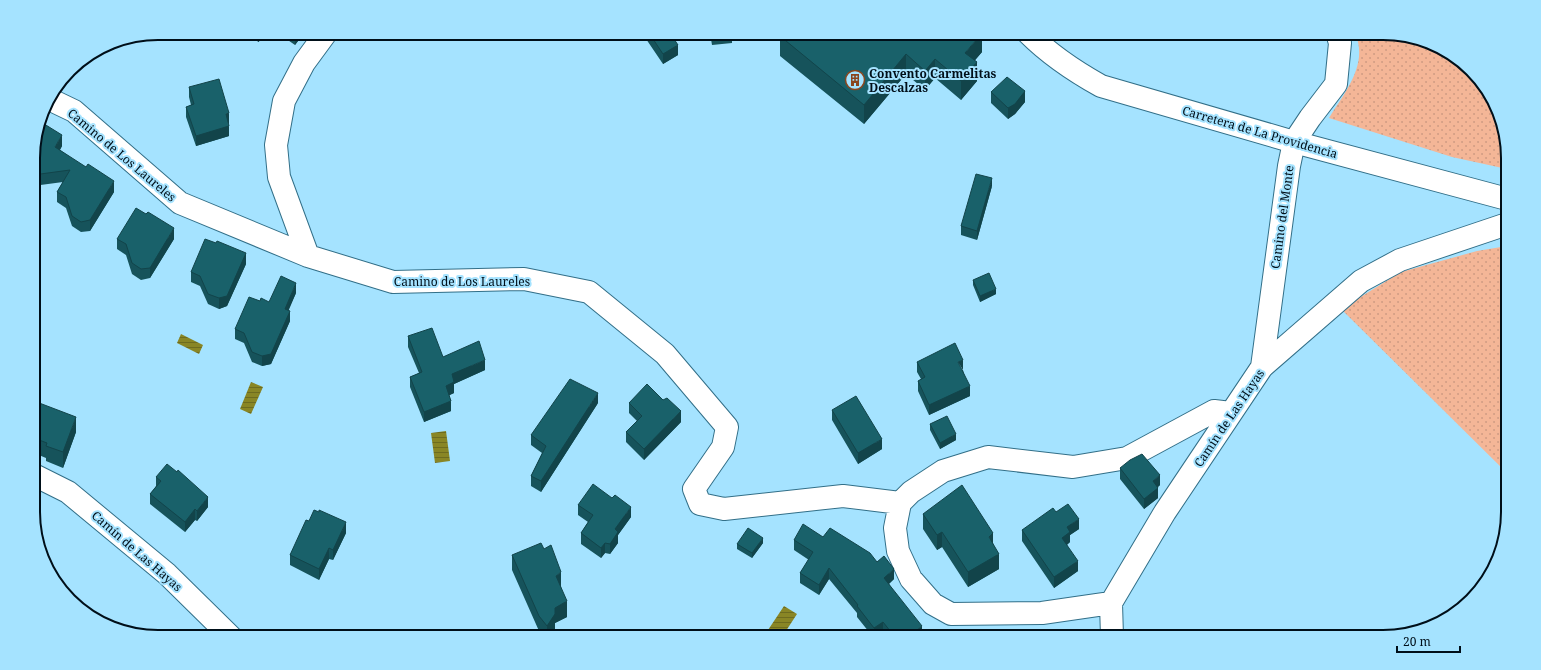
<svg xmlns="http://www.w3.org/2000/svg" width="1541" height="670" viewBox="0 0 1541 670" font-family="'Noto Serif',serif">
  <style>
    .grass { fill: url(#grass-dots) }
    .water { fill: url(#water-rules) }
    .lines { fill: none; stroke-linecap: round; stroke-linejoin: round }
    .street-casing { stroke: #326f88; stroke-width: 24 }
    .secondary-casing { stroke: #326f88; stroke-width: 24 }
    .street { stroke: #fff; stroke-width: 22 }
    .secondary { stroke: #fff; stroke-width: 22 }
    .wall { fill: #16535b }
    .shaded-wall { fill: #12444a }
    .building { fill: #19616a; stroke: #12444a }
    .labels { text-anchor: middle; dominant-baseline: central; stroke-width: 4; stroke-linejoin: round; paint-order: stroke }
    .poi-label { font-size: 12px; font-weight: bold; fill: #000f19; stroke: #a5e3ff; text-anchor: start }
    .street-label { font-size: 12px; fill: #000f19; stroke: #a5e3ff }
    .rim { fill: none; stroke: #000f19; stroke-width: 2 }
  </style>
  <defs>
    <pattern id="grass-dots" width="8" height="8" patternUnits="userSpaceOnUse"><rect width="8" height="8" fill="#f4b697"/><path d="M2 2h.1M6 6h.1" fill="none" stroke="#cf9b82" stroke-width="1.8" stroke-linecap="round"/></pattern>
    <pattern id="water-rules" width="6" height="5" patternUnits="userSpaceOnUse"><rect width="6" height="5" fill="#898625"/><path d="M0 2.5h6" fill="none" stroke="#6e6c1f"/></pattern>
  </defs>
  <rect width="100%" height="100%" fill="#a5e3ff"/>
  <path class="grass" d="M1355 33H1383L1431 42 1482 82 1507 142V169L1452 157 1329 118C1345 92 1369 64 1355 33Z
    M1507 246 1508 474 1341 309 1401 272 1477 251Z"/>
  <path class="water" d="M181 334 203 345 199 354 177 343Z
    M251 382 263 387 251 414 240 409Z
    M446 431 450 461 435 463 431 433Z
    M784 606 797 614 782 637H766L764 636Z"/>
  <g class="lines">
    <g class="street-casing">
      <path id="street" d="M49 99 74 111 180 203 308 256 393 282 524 279 589 292 665 354 727 427 723 447 694 489 700 504 724 509 843 496 900 503 911 492 943 471 988 457 1073 467 1127 458 1214 411 1231 413
        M308 256 279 177 276 145 284 101 304 63 326 33
        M1262 367 1289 166 1294 142 1310 118 1336 84 1340 43 1337 33
        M34 475 68 492 167 574 231 637
        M900 503 895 528 898 551 911 579 933 604 951 614 1042 613 1111 603
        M1112 637 1111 603 1165 512 1262 367 1361 281 1400 260 1507 224"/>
    </g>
    <g class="secondary-casing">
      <path id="secondary" d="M1028 33C1050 55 1074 71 1101 86L1294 142 1507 199"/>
    </g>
    <use href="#street" class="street"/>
    <use href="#secondary" class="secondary"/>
  </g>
  <path class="wall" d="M252 33H271L258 42Z
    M273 33H304L295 45 282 36 277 40Z
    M642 33H670L678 55 663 64Z
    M710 33H732V43L712 45Z
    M780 36 982 52 975 60 977 81 961 100 935 78 925 90 906 74 864 124 780 56Z
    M189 87 229 123 228 124 229 136 196 146 186 117V107L191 105 189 97Z
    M991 92 1025 102 1015 114 1008 119 991 103Z
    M62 146 60 150 114 192 90 231 81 232 72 226 66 208 57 202V192L63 182 33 186V150Z
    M992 186 977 240 961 235V226Z
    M117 239H174L150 278 141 280 132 274 126 255 117 249Z
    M246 264 227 306 219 309 208 304 200 286 191 282V272Z
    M973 280 996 294 980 302 973 285Z
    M296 293 288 310 290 321 271 364 262 366 252 362 244 343 235 339V329L269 302Z
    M408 336 443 357 485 370 454 384V393L449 395 451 411 424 422 410 387V377L419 373 408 347Z
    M917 362 963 370 970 396 929 415 918 391V381L921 379 917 372Z
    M34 401 76 432 63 468 46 461V458L34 453Z
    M598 403 541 492 531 486V476L542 453 531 445V435Z
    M629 403 681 422 644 460 626 442V432L637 421 629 413Z
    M832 410 882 449 858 464 832 420Z
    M930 424 956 440 940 449 930 430Z
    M1120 468 1160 485 1158 487V498L1144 509 1120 479Z
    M156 477 208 507 197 521 195 520 185 532 150 504V494L156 486Z
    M578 505 631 517 618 535V543L610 554 605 553 601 558 581 544V533L588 522 578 515Z
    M1056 512 1079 529 1070 535V542L1067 545 1078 571 1054 588 1022 541V530Z
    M923 514 993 543 999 569 968 587 942 547 937 550 923 529Z
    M309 521 346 533 333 560 329 559 319 580 290 565V555Z
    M823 537 877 562 894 579 889 584 922 637H886L883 632 876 637H873L857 617V613L829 579 819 595 800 583V573L809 560 794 550V540Z
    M763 543 752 558 737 549V544Z
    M512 555 561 587 567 617 555 623V629L550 637H544L539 631 512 570Z"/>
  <path class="shaded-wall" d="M258 33H271L258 42Z
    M277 33H282V36L277 40Z
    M296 33H304L295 45V35Z
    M982 33V52L965 72V53Z
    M678 45V55L663 64V54Z
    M906 54V74L864 124V105Z
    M935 59V78L925 90V71Z
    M977 62V81L961 100V81Z
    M1025 91V102L1015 114 1008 119V108Z
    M229 113V123L226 124V114Z
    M229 126V136L196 146V136Z
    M62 135V146L55 158V147Z
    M992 178V186L977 240V231Z
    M114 181V192L90 231V220Z
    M174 228V239L150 278V268Z
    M246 253V264L227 306 219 309V298Z
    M296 283V293L285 319V309Z
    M996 289V294L980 302V296Z
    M290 311V321L271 364 262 366V356Z
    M485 360V370L454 384V393L446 397V386L452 374Z
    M963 360V370L958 362Z
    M970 386V396L929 415V405Z
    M598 393V403L541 492V481Z
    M451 401V411L424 422V412Z
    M681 411V422L644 460V449Z
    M76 417V432L63 468V452Z
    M956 434V440L940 449V443Z
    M882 439V449L858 464V453Z
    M1160 475V485L1153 491V481Z
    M1158 488V498L1144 509V499Z
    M208 497V507L197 521V511Z
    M631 507V517L618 535V543L610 554V544L615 529Z
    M195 509V520L185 532V522Z
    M1079 519V529L1070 535V542L1062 548V538L1067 527Z
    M346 522V533L333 560V550Z
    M942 532V547L937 550V535Z
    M993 533V548L989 537Z
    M763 538V543L752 558V553Z
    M605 543V553L601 558V548Z
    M329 548V559L319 580V569Z
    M999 554V569L968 587V572Z
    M1078 561V571L1054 588V577Z
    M829 568V579L819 595V585Z
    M894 569V579L884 588V578Z
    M561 572V587L556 591V576Z
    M567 601V617L555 623V629L550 637H547V626L555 608Z
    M883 622V632L876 637H874V628Z
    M922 626V637H908Z"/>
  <path class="building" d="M649 33H670L678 45 663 54Z
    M712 33H724L712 34Z
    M783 33H982L965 53 977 62 961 81 935 59 925 71 906 54 864 105 780 36Z
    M1007 77 1025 91 1015 104 1008 108 991 92Z
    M219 79 229 113 226 114 229 126 196 136 186 107 194 104 189 87Z
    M41 122 62 135 55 147 86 167 88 164 114 181 90 220 81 222 72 216 66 197 57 192 70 170 33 175V150Z
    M976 174 992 178 977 231 961 226Z
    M136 208 146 214 148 212 174 228 150 268 141 269 132 263 126 244 117 239Z
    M205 239 216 243 217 241 246 253 227 296 219 298 208 294 200 276 191 272Z
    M989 273 996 289 980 296 973 280Z
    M281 276 296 283 285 309 290 311 271 354 262 356 252 352 244 333 235 329 249 297 260 301 261 298 269 302Z
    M432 328 443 357 479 341 485 360 452 374 454 382 446 386 451 401 424 412 410 377 422 372 408 336Z
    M955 343 963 360 958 362 970 386 929 405 918 381 925 377 917 362Z
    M570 379 598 393 541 481 531 476 546 446 531 435Z
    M647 384 663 400 667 398 681 411 644 449 626 432 642 416 629 403Z
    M856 396 882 439 858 453 832 410Z
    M34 401 76 417 63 452 46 446 47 443 34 438Z
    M947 416 956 434 940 443 930 424Z
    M1142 454 1160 475 1153 481 1158 488 1144 499 1120 468 1130 460Z
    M167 464 177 472 178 470 208 497 197 511 195 509 185 522 150 494 161 481 156 477Z
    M593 484 612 498 615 495 631 507 615 529 618 532 610 544 605 543 601 548 581 533 593 515 578 505Z
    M962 485 993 533 989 537 999 554 968 572 942 532 937 535 923 514Z
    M1068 504 1079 519 1067 527 1070 532 1062 538 1078 561 1054 577 1022 530 1053 508 1056 512Z
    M314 510 319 512V510L346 522 333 550 329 548 319 569 290 555 306 520 309 521Z
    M803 524 823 537 830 528 870 553 877 562 884 556 894 569 884 578 922 626 908 637H895L883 622 874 628 857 606 858 605 829 568 819 585 800 573 813 552 794 540Z
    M748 528 763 538 752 553 737 544Z
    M541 543 544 549 551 545 561 572 556 576 567 601 555 608V614L547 626 539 616 512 555Z"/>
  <defs>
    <g id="building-ring" transform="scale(1)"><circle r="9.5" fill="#a5e3ff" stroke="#8a451d" stroke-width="1.5"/><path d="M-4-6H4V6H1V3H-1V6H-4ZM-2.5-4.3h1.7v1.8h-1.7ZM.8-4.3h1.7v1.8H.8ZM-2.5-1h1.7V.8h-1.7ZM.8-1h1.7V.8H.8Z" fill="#8a451d"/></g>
  </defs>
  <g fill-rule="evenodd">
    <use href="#building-ring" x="855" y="80"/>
  </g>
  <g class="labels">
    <g class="poi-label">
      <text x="869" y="73">Convento Carmelitas<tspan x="869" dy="14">Descalzas</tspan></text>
    </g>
    <g class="street-label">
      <text transform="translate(1260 132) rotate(16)">Carretera de La Providencia</text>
      <text transform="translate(122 155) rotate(40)">Camino de Los Laureles</text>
      <text transform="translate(1282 217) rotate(-82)">Camino del Monte</text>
      <text x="462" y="281">Camino de Los Laureles</text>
      <text transform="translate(1229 418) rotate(-56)">Camín de Las Hayas</text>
      <text transform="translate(137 551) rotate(41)">Camín de Las Hayas</text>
    </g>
  </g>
  <path d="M0 0H1541V670H0ZM158 40H1383A118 118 0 0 1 1501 158V512A118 118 0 0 1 1383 630H158A118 118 0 0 1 40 512V158A118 118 0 0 1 158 40Z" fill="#a5e3ff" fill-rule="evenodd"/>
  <path class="rim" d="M158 40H1383A118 118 0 0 1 1501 158V512A118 118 0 0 1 1383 630H158A118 118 0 0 1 40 512V158A118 118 0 0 1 158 40Z"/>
  <path d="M1397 646v6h63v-6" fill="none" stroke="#000f19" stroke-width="2"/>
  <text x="1403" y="646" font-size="12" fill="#000f19" stroke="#a5e3ff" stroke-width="3" paint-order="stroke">20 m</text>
</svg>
